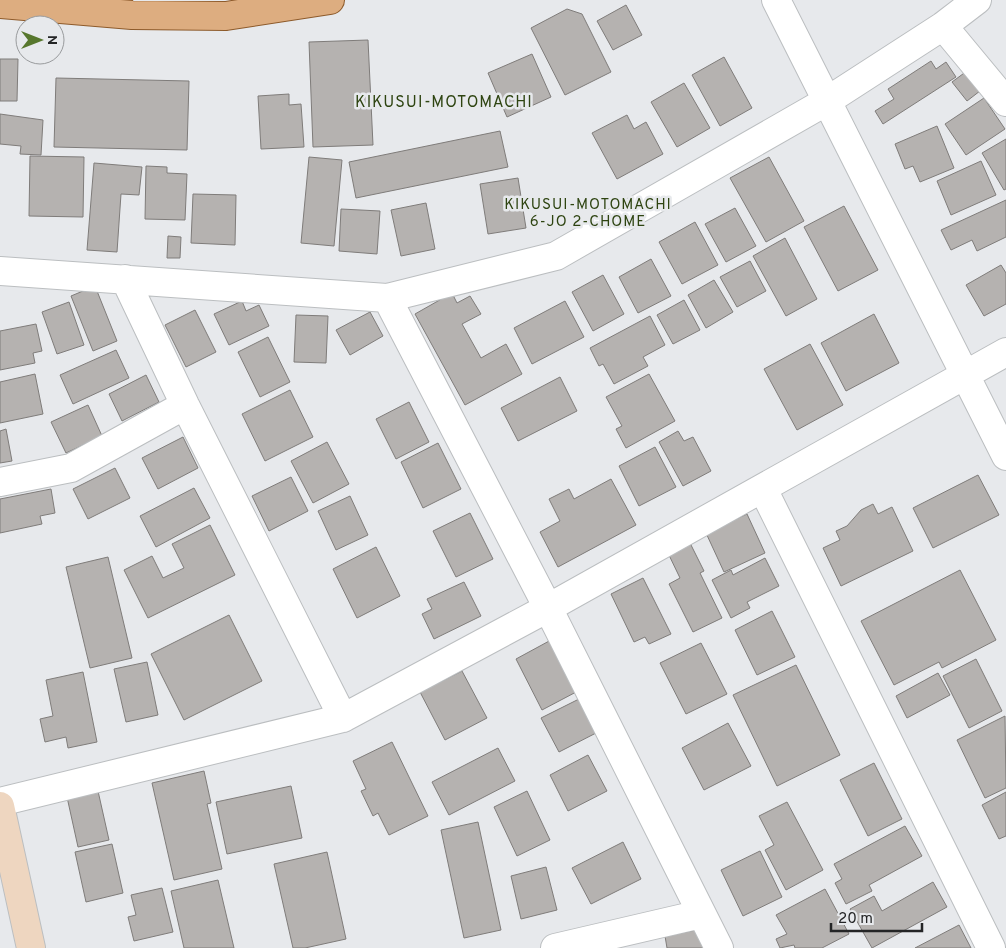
<svg xmlns="http://www.w3.org/2000/svg" width="1006" height="948" viewBox="0 0 1006 948" font-family="Overpass,sans-serif">
  <style>
    .building { fill: #b5b2b0; stroke: #7f7c7a }
    .lines { fill: none; stroke-linecap: round; stroke-linejoin: round }
    .street-casing { stroke: #bbbec0; stroke-width: 30 }
    .secondary-casing { stroke: #bbbec0; stroke-width: 30 }
    .primary-casing { stroke: #8d5a2a; stroke-width: 30 }
    .street { stroke: #fff; stroke-width: 28 }
    .secondary { stroke: #eed6c0; stroke-width: 28 }
    .primary { stroke: #ddad80; stroke-width: 28 }
    .labels { text-anchor: middle; dominant-baseline: central; stroke-width: 5; stroke-linejoin: round; paint-order: stroke }
    .neighbourhood-label { font-size: 15px; letter-spacing: 1px; fill: #2e4411; stroke: #e7e9ec }
    .quarter-label { font-size: 16px; letter-spacing: 1px; fill: #2e4411; stroke: #e7e9ec }
  </style>
  <rect width="100%" height="100%" fill="#e7e9ec"/>
  <path class="building" d="M626 5 642 35 613 50 597 21Z
    M567 9 582 14 611 72 565 95 531 28Z
    M368 40 373 145 313 147 309 42Z
    M532 54 551 97 507 117 488 73Z
    M724 57 752 108 720 126 692 75Z
    M0 59H18L17 101H0Z
    M931 61 936 69 946 62 956 77 883 124 875 111 894 99 888 89Z
    M975 65 989 84 967 101 952 82Z
    M56 78 189 81 187 150 54 147Z
    M684 83 710 128 677 147 651 102Z
    M289 94V105L301 104 304 147 261 149 258 96Z
    M984 98 1005 129 966 155 945 124Z
    M0 114 43 120 41 155 20 154 21 146 0 144Z
    M627 115 634 129 646 122 663 154 617 179 592 133Z
    M937 126 954 168 920 182 913 166 905 169 895 144Z
    M500 131 508 167 356 198 349 162Z
    M1006 139V189L1004 190 982 153Z
    M30 156 84 157 83 217 29 216Z
    M309 157 342 160 334 246 301 243Z
    M769 157 804 221 766 242 730 178Z
    M981 161 996 195 951 215 937 181Z
    M94 163 142 167 139 195 121 194 117 252 87 250Z
    M146 166 167 167V173L187 174 185 220 145 219Z
    M518 178 526 228 488 234 480 184Z
    M193 194 236 195 235 245 191 243Z
    M1006 200V237L977 251 972 240 951 250 941 230Z
    M426 203 435 249 401 256 391 210Z
    M844 206 878 270 838 291 804 227Z
    M735 208 756 246 726 262 705 224Z
    M341 209 380 211 377 254 339 251Z
    M695 222 718 265 682 284 659 242Z
    M168 236 181 237 180 258H167Z
    M785 238 817 299 786 316 753 256Z
    M651 259 671 296 638 313 619 277Z
    M750 261 766 291 737 307 720 277Z
    M1001 265 1006 273V304L984 316 966 285Z
    M603 275 624 314 593 331 572 292Z
    M714 280 733 312 706 328 688 295Z
    M95 286 117 341 93 351 71 296Z
    M452 293 457 303 470 296 481 314 462 324 481 358 506 344 522 374 465 405 415 314Z
    M684 300 700 330 673 344 657 315Z
    M242 301 246 311 259 305 269 326 229 345 214 314Z
    M565 301 584 337 532 364 514 328Z
    M69 302 84 345 57 354 42 312Z
    M195 310 216 352 186 367 165 325Z
    M370 312 383 336 350 355 336 330Z
    M874 314 899 363 846 391 821 343Z
    M296 315 328 316 326 363 294 362Z
    M650 316 665 345 643 357 648 366 614 384 603 364 599 366 590 348Z
    M36 324 42 351 33 353 35 363 0 370V331Z
    M268 337 290 382 260 397 238 352Z
    M810 344 843 405 797 430 764 369Z
    M116 350 129 378 73 404 60 375Z
    M35 374 43 414 0 423V382Z
    M649 374 675 421 626 448 616 429 622 426 606 397Z
    M146 375 159 402 122 421 109 394Z
    M560 377 577 411 518 441 501 408Z
    M290 390 313 437 265 461 242 414Z
    M409 402 429 442 396 459 376 419Z
    M88 405 102 436 66 453 51 422Z
    M6 429 12 461 0 463V431Z
    M678 431 684 441 693 437 711 471 683 486 659 442Z
    M183 437 198 468 158 489 142 458Z
    M327 442 349 484 313 503 291 461Z
    M438 443 461 489 423 508 401 462Z
    M655 447 676 487 639 506 619 466Z
    M115 468 130 498 88 519 73 489Z
    M978 475 999 515 933 548 913 508Z
    M291 477 308 511 269 531 252 496Z
    M611 479 636 525 558 567 540 532 560 521 549 499 569 489 574 499Z
    M194 488 210 518 156 547 140 516Z
    M51 489 55 513 40 516 42 524 0 533V499Z
    M350 496 368 535 336 550 318 511Z
    M873 504 878 514 892 507 913 551 841 586 823 548 840 540 836 531 847 526 861 510Z
    M470 513 493 559 456 577 433 531Z
    M747 514 765 553 724 572 706 533Z
    M210 525 235 575 148 618 124 570 152 556 163 578 184 568 172 544Z
    M689 541 704 571 700 573 722 618 693 632 669 584 680 578 667 551Z
    M376 547 400 596 357 618 333 569Z
    M108 557 132 658 90 668 66 567Z
    M765 558 779 586 747 602 750 608 731 618 712 580 731 570 733 575Z
    M960 570 996 640 942 668 939 662 894 685 861 621Z
    M643 578 671 634 649 644 645 637 634 642 611 594Z
    M464 582 481 616 434 639 422 614 432 609 427 599Z
    M772 611 795 657 757 675 735 630Z
    M229 615 262 681 184 720 151 654Z
    M551 640 578 691 542 710 516 659Z
    M701 643 727 694 686 714 660 663Z
    M976 659 1002 711 969 728 943 676Z
    M147 662 158 715 126 722 114 669Z
    M796 665 840 755 777 786 733 695Z
    M462 671 487 718 445 740 420 692Z
    M83 672 97 742 68 748 66 737 45 742 40 719 53 716 46 680Z
    M938 673 950 695 907 718 896 696Z
    M581 698 598 732 559 752 541 718Z
    M1005 716 1006 788 985 798 957 740Z
    M728 723 751 766 704 790 682 748Z
    M392 742 428 816 389 835 378 813 373 816 361 791 366 789 353 761Z
    M498 748 515 781 449 815 432 782Z
    M588 755 607 791 568 811 550 775Z
    M874 763 902 819 868 836 840 780Z
    M204 771 211 803 207 804 222 869 174 880 152 783Z
    M291 786 302 838 227 854 216 802Z
    M98 791 109 840 78 847 67 797Z
    M527 791 550 840 517 856 494 807Z
    M1006 792V836L999 839 982 805Z
    M787 802 823 870 786 890 765 850 774 845 759 816Z
    M478 822 501 930 464 938 441 830Z
    M905 826 922 856 869 885 872 891 846 904 835 883 842 879 834 864Z
    M623 842 641 879 591 904 572 868Z
    M112 844 123 893 86 902 75 852Z
    M760 851 782 897 743 916 721 870Z
    M327 852 346 939 305 948H293L274 864Z
    M546 867 557 910 521 919 511 876Z
    M218 880 234 948H184L171 891Z
    M933 882 947 907 872 948 850 909 874 896 882 911Z
    M162 888 173 932 134 941 128 917 136 915 131 895Z
    M825 889 849 934 822 948H795L794 945 780 948 776 939 787 934 776 915Z
    M959 925 971 948H915Z
    M701 929 705 948H667L665 936Z"/>
  <g class="lines">
    <g class="street-casing">
      <path id="street" d="M776 0 1006 456
        M943 26 1006 102
        M0 271 387 298 556 256 827 101 943 26 977 0
        M125 279 185 405 343 718
        M387 298 548 608 719 948
        M0 482 71 468 185 405
        M763 489 991 948
        M0 802 343 718 548 608 1006 352
        M555 948 701 914"/>
    </g>
    <g class="secondary-casing">
      <path id="secondary" d="M0 806 31 948"/>
    </g>
    <g class="primary-casing">
      <path id="primary" d="M0 4 132 15 226 16 330 0"/>
    </g>
    <use href="#street" class="street"/>
    <use href="#secondary" class="secondary"/>
    <use href="#primary" class="primary"/>
  </g>
  <g class="labels">
    <g class="neighbourhood-label">
      <text x="588" y="205">KIKUSUI-MOTOMACHI<tspan x="588" dy="17">6-JO 2-CHOME</tspan></text>
    </g>
    <g class="quarter-label">
      <text x="444" y="103">KIKUSUI-MOTOMACHI</text>
    </g>
  </g>
  <g transform="translate(40 40) rotate(90)"><circle r="24" fill="#e7e9ec" stroke="#999b9d"/>
  <path d="M0-4L9 19L0 12L-9 19Z" fill="#57772d"/>
  <text y="-8" font-size="14" font-weight="bold" text-anchor="middle" fill="#242526">N</text>
  </g>
  <path d="M831 923v8h91v-8" fill="none" stroke="#242526" stroke-width="2.5"/>
  <text x="838" y="923" font-size="15" fill="#242526" stroke="#e7e9ec" stroke-width="4" paint-order="stroke">20 m</text>
</svg>
